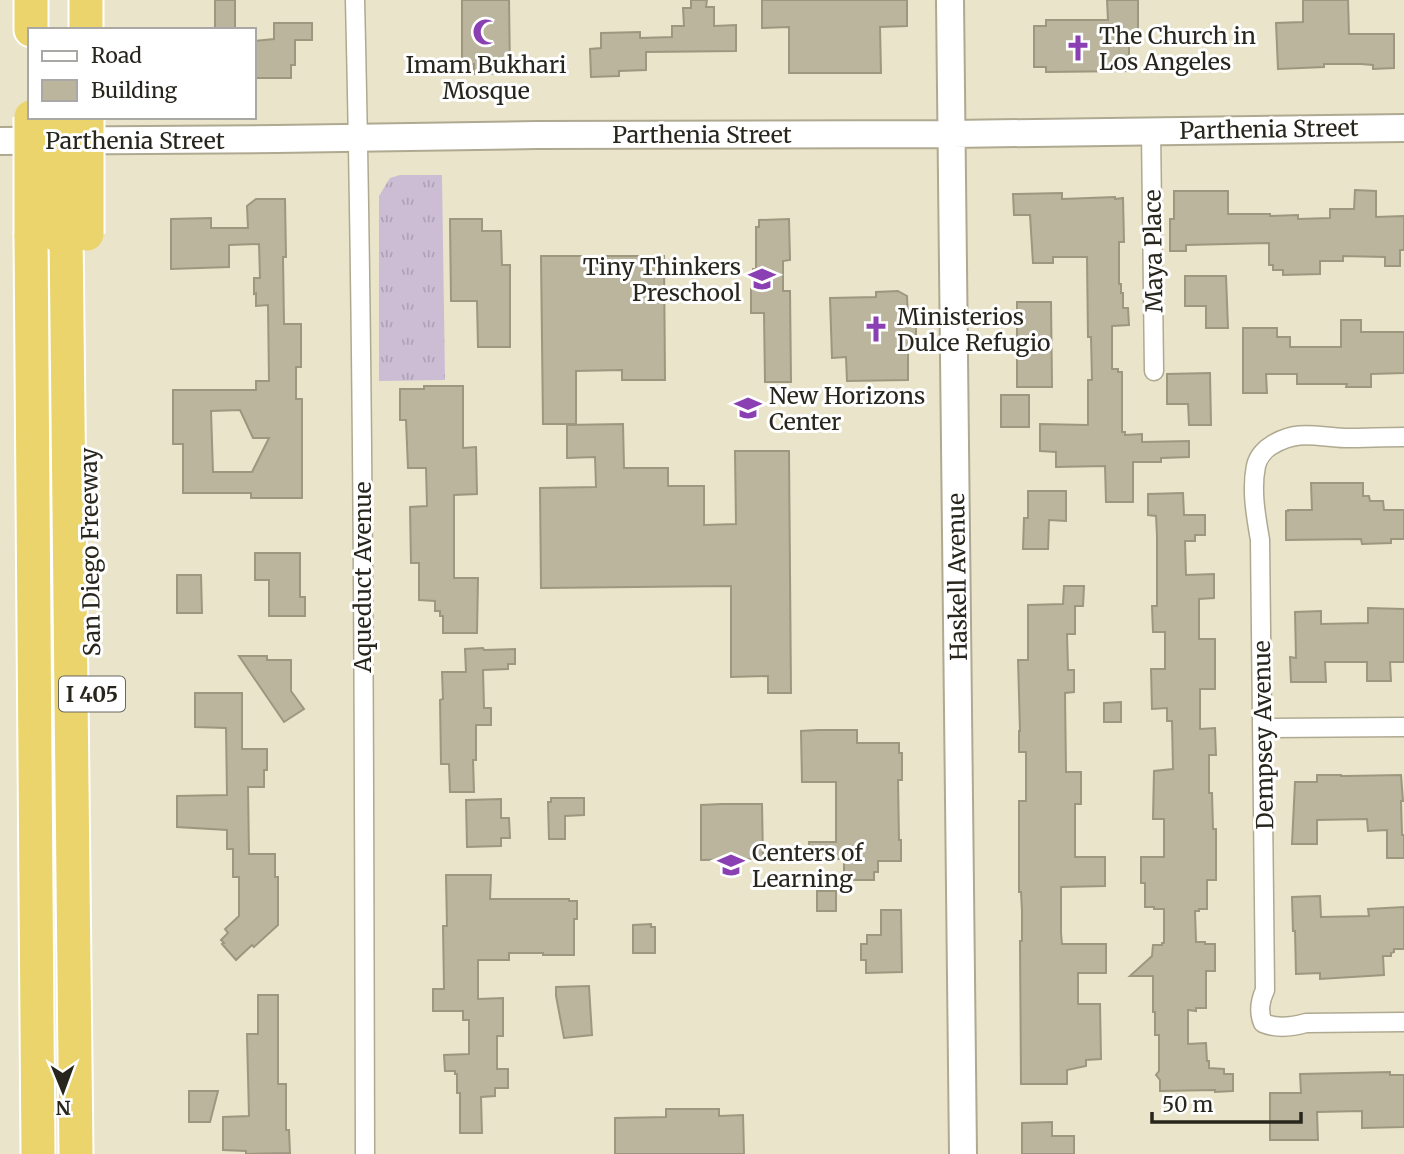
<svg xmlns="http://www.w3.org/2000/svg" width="1404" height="1154" viewBox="0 0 1404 1154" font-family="Merriweather,serif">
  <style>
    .grass { fill: url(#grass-tufts) }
    .building { fill: #bab59c; stroke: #9d977f; stroke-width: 2; fill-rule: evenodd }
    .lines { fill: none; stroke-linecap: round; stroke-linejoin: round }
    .minor-casing { stroke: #afa991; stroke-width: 21 }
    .secondary-casing { stroke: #afa991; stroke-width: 30 }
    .motorway-casing { stroke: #fff; stroke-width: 37 }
    .minor { stroke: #fff; stroke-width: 18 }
    .secondary { stroke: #fff; stroke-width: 26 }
    .motorway { stroke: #ebd46b; stroke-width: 33 }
    .motorway-bridge-casing { stroke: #fff; stroke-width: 37; stroke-linecap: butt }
    .motorway-bridge { stroke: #ebd46b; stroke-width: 33 }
    .labels { text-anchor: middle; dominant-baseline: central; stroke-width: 6; stroke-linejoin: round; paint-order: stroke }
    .shield { fill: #fff; stroke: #686760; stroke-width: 2 }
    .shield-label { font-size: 21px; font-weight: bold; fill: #28261c }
    .poi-label { font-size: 23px; fill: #28261c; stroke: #fff; text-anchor: start }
    .street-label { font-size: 23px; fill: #28261c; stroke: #fff }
  </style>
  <defs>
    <pattern id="grass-tufts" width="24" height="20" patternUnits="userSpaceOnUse" patternTransform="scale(1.75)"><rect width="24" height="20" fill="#ccbdd5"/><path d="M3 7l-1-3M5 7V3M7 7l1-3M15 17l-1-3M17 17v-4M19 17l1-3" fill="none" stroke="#afa2b6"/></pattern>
  </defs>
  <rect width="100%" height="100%" fill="#eae4ca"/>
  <path class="grass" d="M400 175H442L445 380 379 381V196L390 178Z"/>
  <path class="building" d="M215 0H235V30H215Z
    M462 0H509L510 73 474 74V64H462Z
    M691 0H707L706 7H714V26L736 25V51L646 52V70L619 71V76L591 77 590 49 601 48V33L640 32V38L672 37V26H684L683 8H691Z
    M762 0H907V26L880 27 881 73H789V27L762 28Z
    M1107 0H1138V42L1129 43V71L1046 72V67H1034V26H1046V20H1108Z
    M1303 0H1348L1349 34H1394V68L1373 69V65L1361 64H1324V67L1278 69 1276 23 1303 22Z
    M274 23H312V40H295V65H291V78H254V41L274 39Z
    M1355 190 1376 191V217L1404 216V250H1400V266H1385V257L1343 256V261H1320V274L1283 275V270H1273V265H1269V243L1186 245V251H1170V219H1174V191H1228V214H1270V216L1298 215V219L1330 218V209H1354Z
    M1062 193V199L1115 197V199L1123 198 1124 242H1119V284H1121V293H1123V308H1128L1129 325 1112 326V369H1118V372H1122V432H1125V435L1142 434V442L1189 441V457L1161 458V462H1133V502H1106L1105 466 1056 467V452L1040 451V424L1088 425V380H1092L1091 337H1088L1087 257H1053V263H1033L1030 215H1014L1013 194Z
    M256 199H285L286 257H283L284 324H301V367H296V399H302V498H251V493H183V444H173V390H256V381H269L268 305 256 306V293L254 294V278H260L259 244 229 245V267L171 269V219L211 218V228H248L247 206ZM240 410 253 438H269L252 472H213L211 411Z
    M450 219H482V231H501L502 265H510V347H478L477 301H451Z
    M789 219 790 260 783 261V291H790L791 382H765L764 313H751V289H753V269H756V227H759V220Z
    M541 256H664L665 380H622V370L576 371V424H543Z
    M1185 276H1226L1228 328H1206V306H1185Z
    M898 291 907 296 908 318H916V340H908V380L847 381 846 357 832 358 830 298 876 297V292Z
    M1017 302H1051L1052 387H1017Z
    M1341 320H1361V332H1404V373L1371 374V387H1346L1347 384H1297V374H1266L1267 393H1243V328H1277V337H1290V347H1341Z
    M1210 373 1211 425H1189L1188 404H1167V374Z
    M424 386H463V448L476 447 477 494 454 495V578H478L477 633H443V616H440V611H435V601L419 600V563H411L410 507 427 506 426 468H408L406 420H400V389H424Z
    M1001 395H1029V427H1001Z
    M623 424 624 468H668V486H704V525L736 524 735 451H789L791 693H768V676L731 677V586L541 588 540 488 596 487 595 457 567 458V425Z
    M1311 483H1363V496H1369L1370 501H1383L1384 510H1404V539H1391V543L1362 544 1361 539 1286 540V511H1288V510H1312Z
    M1028 491H1066V521L1049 520 1048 549H1023L1024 518H1028Z
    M1183 493 1184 515H1205V535H1195V541H1185L1186 575 1214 574V598L1199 599V639H1215V689H1200V729L1215 728 1216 755H1209V793H1212L1213 829H1216V880H1207V909H1199V911H1195L1196 942H1205V944H1215V971H1206V1008H1196V1011L1188 1010V1044L1206 1043 1207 1061H1209V1068L1224 1069V1074H1233V1091L1215 1092V1090L1160 1091V1080L1156 1075 1159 1071V1035H1155V1012H1153V976H1130L1152 956 1153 945H1162V943H1164V909H1154V907H1145V883H1141V857H1164V819H1153L1154 771 1173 769 1172 721H1167V708L1152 709 1151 669H1165V632H1153L1152 606H1157V536L1156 516 1148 515V494Z
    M255 553H300V597H305V616H269V580H255Z
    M177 575H201L202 613H177Z
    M1064 586H1084L1083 606H1075V634H1067L1068 670H1074V692L1065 693 1066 772H1081V804H1075V857H1105V886L1061 887V933L1062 944H1106V973H1078V1004H1100L1101 1059 1086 1060V1066L1067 1070V1084H1021L1020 941H1022V911L1021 892H1019V801H1026V752H1019V731H1020L1018 660H1028V605L1063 604Z
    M1368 608 1404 609V662H1390L1391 681H1367V662H1325L1326 682H1291L1290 657 1296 658 1295 612 1321 611V624L1368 623Z
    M483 648 484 650 515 649V664H508V669L483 670 484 708H491V725H476V760H473L474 792H450L449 764H441L440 700 443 699 442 672H466L465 649Z
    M239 656H267V660H291V691L304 709 284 722Z
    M195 693H242V749H267V770H264V787H248L249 854H275V877H278V925L254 947 252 945 236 960 222 944 224 943 221 940 228 933 225 929 239 916V877H233V849H227V830L177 827V796L227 795 226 728 195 727Z
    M1121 702V722H1104V703Z
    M818 730H857V743H899V753H902V780H898L899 840H901V861H878V872H874V880H844V859H810L809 842H836V782H802L801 731Z
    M1317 775H1341V776H1345L1401 775 1403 801H1401L1402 835H1404V858H1387V830L1368 831 1367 819 1317 820V844H1292L1295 782H1317Z
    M551 798H584V815L565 816V839H549L548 802H551Z
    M501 799V818H509L510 838H501V846L467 847 466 800Z
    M722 804H762L763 859 701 860V805Z
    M446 875H491L490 899H569V901H577V919H574V955H543V953H509V960H478V999L503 998V1036H497V1069H508V1088H495V1096L481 1097 482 1133H460V1093H457V1074H455V1071H445L444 1055 469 1054V1020H463V1011H433V989H444L443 926H447Z
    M817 891H836V911H817Z
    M1320 896 1321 917 1369 916 1368 909 1404 907V949H1394V952L1391 953V956H1383L1384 975 1320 979V973L1296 974 1295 931H1293L1292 897Z
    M881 910H901L902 972 866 973V960H861V944H867V935H881Z
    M651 924V927H655V953H633V925Z
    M589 986 592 1035 564 1038 556 996V987Z
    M258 995H278V1084H286V1130H289L290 1153 246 1154V1151L223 1150V1117L249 1116 247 1034H258Z
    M1390 1072V1075H1404V1127L1362 1128V1111L1317 1112 1318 1140H1270V1093H1301L1300 1074Z
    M189 1091H218L210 1122H189Z
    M666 1109H719V1116L743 1115 744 1154H615V1118L666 1117Z
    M1052 1122V1136H1074V1154H1022V1123Z"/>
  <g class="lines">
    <g class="minor-casing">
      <path id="minor" d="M355 0C364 384 364 769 365 1154
        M1151 130 1154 371
        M1404 437C1384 437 1365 438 1345 438 1317 437 1298 429 1272 445 1265 449 1258 457 1256 466 1251 490 1256 516 1260 540L1265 990C1260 1001 1258 1011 1263 1023 1277 1029 1292 1027 1306 1023L1404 1022
        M1263 728 1404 727"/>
    </g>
    <g class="secondary-casing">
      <path id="secondary" d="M950 0 963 1154
        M0 141 276 139 537 135 952 134 1404 128"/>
    </g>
    <g class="motorway-casing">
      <path id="motorway" d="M31 0V30
        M86 0V30
        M66 232 76 1154
        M31 235 38 1154"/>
    </g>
    <use href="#minor" class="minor"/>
    <use href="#secondary" class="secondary"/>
    <use href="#motorway" class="motorway"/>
    <g class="motorway-bridge-casing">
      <path id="motorway-bridge" d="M31 117V235
        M54 117 55 234
        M87 117V234"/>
    </g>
    <use href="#motorway-bridge" class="motorway-bridge"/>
  </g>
  <defs>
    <g id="mosque-bare" transform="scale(2.1)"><path d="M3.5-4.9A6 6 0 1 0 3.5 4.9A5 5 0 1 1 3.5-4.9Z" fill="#8a40b2" stroke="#fff" stroke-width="2.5" paint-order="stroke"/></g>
    <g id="church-bare" transform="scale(2.1)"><path d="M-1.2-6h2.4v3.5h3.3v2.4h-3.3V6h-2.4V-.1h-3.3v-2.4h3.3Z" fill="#8a40b2" stroke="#fff" stroke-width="2.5" paint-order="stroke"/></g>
    <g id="school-bare" transform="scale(2.1)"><path d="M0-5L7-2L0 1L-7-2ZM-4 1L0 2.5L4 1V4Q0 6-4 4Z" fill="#8a40b2" stroke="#fff" stroke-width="2.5" paint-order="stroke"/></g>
  </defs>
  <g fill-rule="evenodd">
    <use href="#mosque-bare" x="486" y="32"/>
    <use href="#church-bare" x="1078" y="48"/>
    <use href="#school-bare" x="762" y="279"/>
    <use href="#church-bare" x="876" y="329"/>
    <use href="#school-bare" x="748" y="408"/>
    <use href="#school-bare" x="731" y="865"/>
  </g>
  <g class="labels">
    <rect class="shield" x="59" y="676.5" width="66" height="35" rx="5"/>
    <g class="shield-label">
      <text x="92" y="694">I 405</text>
    </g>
    <g class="poi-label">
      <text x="1099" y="35">The Church in<tspan x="1099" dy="26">Los Angeles</tspan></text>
      <text x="486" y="64" text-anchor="middle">Imam Bukhari<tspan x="486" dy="26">Mosque</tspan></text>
      <text x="741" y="266" text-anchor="end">Tiny Thinkers<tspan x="741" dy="26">Preschool</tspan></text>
      <text x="897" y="316">Ministerios<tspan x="897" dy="26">Dulce Refugio</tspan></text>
      <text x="769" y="395">New Horizons<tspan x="769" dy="26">Center</tspan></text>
      <text x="752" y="852">Centers of<tspan x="752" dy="26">Learning</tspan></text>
    </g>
    <g class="street-label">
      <text transform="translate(1269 129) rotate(-1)">Parthenia Street</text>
      <text x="702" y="134">Parthenia Street</text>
      <text x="135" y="140">Parthenia Street</text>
      <text transform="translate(1153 251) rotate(-91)">Maya Place</text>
      <text transform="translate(90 552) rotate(-91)">San Diego Freeway</text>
      <text transform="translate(362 577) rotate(-90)">Aqueduct Avenue</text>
      <text transform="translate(957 577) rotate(-91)">Haskell Avenue</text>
      <text transform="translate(1263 735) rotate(-91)">Dempsey Avenue</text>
    </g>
  </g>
  <rect x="28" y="28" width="228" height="91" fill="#ffffff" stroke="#a9a8a4" stroke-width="2"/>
  <rect x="42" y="51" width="35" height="10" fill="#ffffff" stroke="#a9a8a4" stroke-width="2"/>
  <text x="91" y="63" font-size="21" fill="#28261c">Road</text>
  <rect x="42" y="80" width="35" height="21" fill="#bab59c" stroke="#a9a8a4" stroke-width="2"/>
  <text x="91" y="98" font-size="21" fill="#28261c">Building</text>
  <g transform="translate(63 1091) rotate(179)" stroke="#ffffff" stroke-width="5" paint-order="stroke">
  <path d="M0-5L12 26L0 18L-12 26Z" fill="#28261c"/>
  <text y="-10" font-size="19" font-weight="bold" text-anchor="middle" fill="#28261c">N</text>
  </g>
  <path d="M1152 1112v10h149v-10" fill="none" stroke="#28261c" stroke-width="3.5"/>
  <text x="1162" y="1112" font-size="21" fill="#28261c" stroke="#ffffff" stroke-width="5" paint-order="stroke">50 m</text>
</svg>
